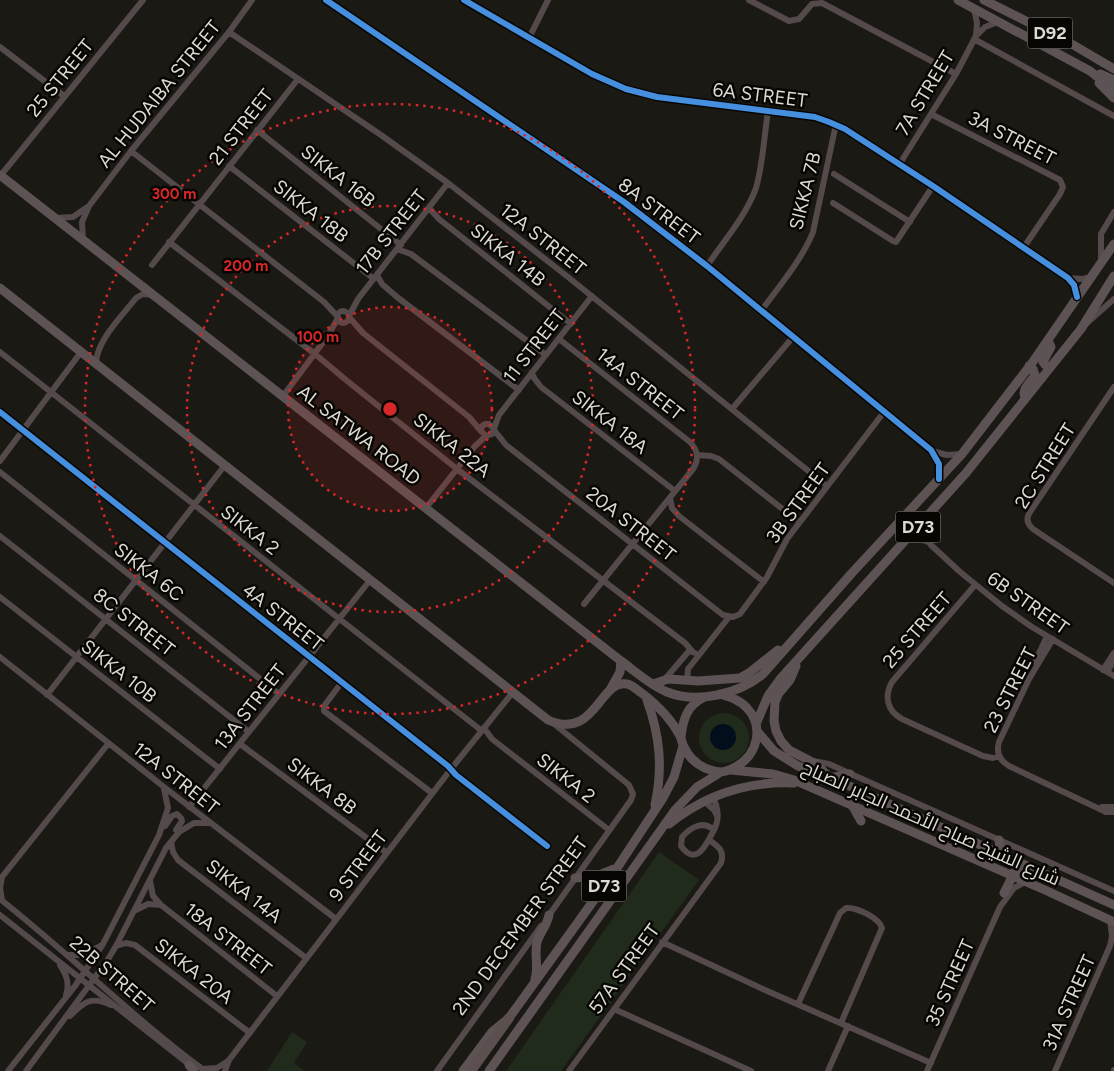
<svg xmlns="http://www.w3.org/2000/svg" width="1114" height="1071" viewBox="0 0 1114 1071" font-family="Figtree,Cairo,sans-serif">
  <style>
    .green { fill: #202b1b }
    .water { fill: #020e1b }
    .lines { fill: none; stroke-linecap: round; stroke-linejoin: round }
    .minor { stroke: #54494b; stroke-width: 6 }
    .major { stroke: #5e5354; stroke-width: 9 }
    .highway { stroke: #5b4f50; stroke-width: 10 }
    .cycleway-casing { stroke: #070603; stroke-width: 9 }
    .cycleway { stroke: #468fdf; stroke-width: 6 }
    .ring { fill: none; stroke: #d62828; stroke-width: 2.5; stroke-dasharray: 2.5 5 }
    .labels { text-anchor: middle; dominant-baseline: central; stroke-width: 5; stroke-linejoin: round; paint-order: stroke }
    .shield { fill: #070603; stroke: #9d9a95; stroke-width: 1 }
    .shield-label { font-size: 18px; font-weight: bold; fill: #dddad4 }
    .street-label { font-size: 19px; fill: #dddad4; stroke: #070603 }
    .centre { fill: #d62828; stroke: #070603; stroke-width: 2.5 }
    .ring-label { font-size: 15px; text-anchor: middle; font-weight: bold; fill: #d62828; stroke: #070603; stroke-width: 5; stroke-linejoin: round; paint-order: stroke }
  </style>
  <rect width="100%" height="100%" fill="#1b1914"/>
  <path class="green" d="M699 738a25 25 0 1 1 50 0a25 25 0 1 1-50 0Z
    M659 852 699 880 561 1071H506Z
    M292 1032 307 1042 294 1063 305 1071H267Z"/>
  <path class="water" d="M710 737a13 13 0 1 1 26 0a13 13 0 1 1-26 0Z"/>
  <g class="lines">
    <path class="minor" d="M326 0 624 202 707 266 931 450 939 464V479
      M464 0 592 74 626 89 657 97 815 117 829 122 845 129 933 186 1068 278 1074 285 1077 297
      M749 0 789 21 799 19 812 4 822 3 956 74
      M974 9 977 23 976 35
      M229 32 381 135 448 183 568 277 827 486
      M529 38 548 0
      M974 39 1114 116
      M0 47 64 96
      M931 114 1060 180 1063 187 1060 194 1024 247
      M257 130 401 245
      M131 151 324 302 338 317
      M899 165 956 74 976 36 985 27 998 22
      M229 166 374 279
      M834 174 910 222
      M1 175 143 0
      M833 203 893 241 896 242 933 186
      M429 208 439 219 571 324
      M56 218 73 217 86 208
      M83 239 82 222 89 206 131 151 229 32 252 0
      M169 242 315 354 346 380 457 469 685 643 692 651
      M397 249 411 254 546 355
      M1101 262V234L1114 212
      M152 265 298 79
      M707 266C723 242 746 216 756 188 763 164 764 136 768 112
      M377 275 382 284 397 297 519 390
      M1068 278 1082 279 1091 277
      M761 311C778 288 803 258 813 232L836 124
      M337 317a6 6 0 1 1 12 0a6 6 0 1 1-12 0Z
      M349 316 358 299 448 183
      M349 317 363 333 469 417 481 431
      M1087 323 1114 299
      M559 339 690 442C698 450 699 460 693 469L584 604
      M0 352 482 731
      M96 364C96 341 122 316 136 298L143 294 153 295
      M532 372 534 378 541 387 675 491
      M1114 387 1030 512C1026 518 1027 524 1033 529L1114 583
      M283 396 327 337 338 318
      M732 409 793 337
      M0 412 448 766 456 775 547 846
      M493 428 489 424H485L481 427V431L486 436 492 434 499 415 592 296
      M494 430 506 445 723 615 733 617 740 614 767 577 787 539 884 412
      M932 451 947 455 962 454
      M697 455 711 456 719 459 799 522
      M0 461 81 352
      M0 472 279 694
      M670 498 672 508 679 516 764 582
      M426 508 475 446 486 436
      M922 522 924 534 931 545 959 571 1002 606 1032 627 1114 676
      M0 536 249 732
      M907 538 920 539 928 542
      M975 585 892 682C884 696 887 711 902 719L983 756 993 758 999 756
      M0 597 220 769
      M1053 639 1029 679 999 742C996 752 999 760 1009 766L1106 812H1114
      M0 657 164 787 336 919
      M1035 662 1047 636
      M1103 670 1114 653
      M1107 672 1114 661
      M665 679 689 651 695 653
      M687 681 688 669 729 617
      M342 682 324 706V711L432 793
      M47 695 225 465
      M484 728 492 739 609 830
      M240 744 387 853
      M813 761 829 764 860 778 1114 891
      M713 797C718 808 720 818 714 830 707 843 697 868 681 846L682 837C691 827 703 820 714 830
      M704 801 714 810 717 816
      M189 807 371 579
      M1102 807H1114
      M165 826 172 816 177 814 181 818 182 821 176 830
      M171 842 173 852 178 860 306 958
      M150 881 153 896 161 905 277 996
      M0 899C70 954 133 1018 205 1071
      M2 900 0 888 2 877 108 744
      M136 910 148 904 161 905
      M0 915 191 1066
      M547 918 631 800 633 794 629 785 553 723
      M662 942 765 990 931 1063
      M116 946 126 943 135 945 250 1033
      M67 955H85L100 946
      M60 965C66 974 70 983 66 995
      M798 1004 840 913 846 908C857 907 879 918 882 928L841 1023
      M614 1009 751 1071
      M70 1016C85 1001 91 996 111 1005
      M203 1069 217 1068 228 1061
      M8 1071 75 986 103 944 159 835 168 808 164 789
      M26 1071 107 961 116 946 166 848 179 832 194 823H210
      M225 1071 229 1060 451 769 513 692
      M437 1071 541 926
      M569 1071 721 863C725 851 718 846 709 840
      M828 1071 848 1026
      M927 1071 1000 907 1014 888 1027 881
      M1055 1071 1110 946 1112 936 1110 920
      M1114 1071V1070"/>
    <path class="major" d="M958 0 1090 71 1114 90
      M984 0 1070 43 1114 69
      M1100 74 1114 80
      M1099 83 1114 98
      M0 175 621 661C636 672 650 685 667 692 697 704 739 694 763 674L851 574 962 454 1032 363 1114 244
      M0 288 548 720C596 741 599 679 627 684 633 685 638 691 643 694 657 705 672 720 680 736 682 740 682 744 684 747 691 762 704 770 720 772 726 772 732 769 737 766 758 754 764 726 747 708 740 700 730 697 720 694
      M1048 340 1051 347 1043 362 1049 369
      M1025 397C1021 389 1031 382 1035 375L1033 369 1029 366
      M796 666 790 680 779 693 775 702 774 721 776 731 781 741 789 750 816 764 828 776
      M653 684 668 679 698 681 740 678 749 673 778 650
      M610 690 620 672 621 661
      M647 700C660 736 663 768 655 805
      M756 724 768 696 781 678 966 473 1081 329 1114 276
      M757 731 774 751 798 766 845 784 1114 905
      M681 737C683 719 687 705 705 697
      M731 770 773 774 794 780 1045 890 1114 922
      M830 778 850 774
      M852 805 861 821
      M669 824C705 795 748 781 794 783
      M999 840 1001 853
      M575 878 597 876 614 869
      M1004 893 1015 871 1022 869 1033 873
      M535 979C539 967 534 955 537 942 540 932 547 926 549 915
      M189 1065 194 1071
      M463 1071 492 1032 509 1018 617 868 663 798 674 777 683 746
      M489 1071 675 810 697 787 721 772"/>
    <path class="highway" d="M471 1071 509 1018"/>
    <g class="cycleway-casing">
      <path id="cycleway" d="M326 0 624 202 707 266 931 450 939 464V479
        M464 0 592 74 626 89 657 97 815 117 829 122 845 129 933 186 1068 278 1074 285 1077 297
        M0 412 448 766 456 775 547 846"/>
    </g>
    <use href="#cycleway" class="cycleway"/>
  </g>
  <circle cx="390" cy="409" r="102" fill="#d62828" fill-opacity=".12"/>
  <g class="ring">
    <circle cx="390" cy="409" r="102"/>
    <circle cx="390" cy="409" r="203"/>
    <circle cx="390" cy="409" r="305"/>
  </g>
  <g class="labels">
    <g class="shield">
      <rect x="1027.5" y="17.5" width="45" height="31" rx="4"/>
      <rect x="895.5" y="511.5" width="45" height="31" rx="4"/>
      <rect x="581.5" y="870.5" width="45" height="31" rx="4"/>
    </g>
    <g class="shield-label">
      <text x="1050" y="33">D92</text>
      <text x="918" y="527">D73</text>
      <text x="604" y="886">D73</text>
    </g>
    <g class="street-label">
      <text transform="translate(60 78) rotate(-51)">25 STREET</text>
      <text transform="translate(925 93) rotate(-59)">7A STREET</text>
      <text transform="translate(159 94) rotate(-51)">AL HUDAIBA STREET</text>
      <text transform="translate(760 95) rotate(7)">6A STREET</text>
      <text transform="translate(241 127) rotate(-52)">21 STREET</text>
      <text transform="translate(1012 138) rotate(27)">3A STREET</text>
      <text transform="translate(338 176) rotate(38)">SIKKA 16B</text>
      <text transform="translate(805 191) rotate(-76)">SIKKA 7B</text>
      <text transform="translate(311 211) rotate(38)">SIKKA 18B</text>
      <text transform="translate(659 211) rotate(37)">8A STREET</text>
      <text transform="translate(391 232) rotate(-52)">17B STREET</text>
      <text transform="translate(543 239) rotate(38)">12A STREET</text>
      <text transform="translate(508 255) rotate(38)">SIKKA 14B</text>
      <text transform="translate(534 346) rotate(-52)">11 STREET</text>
      <text transform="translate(640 384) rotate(38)">14A STREET</text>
      <text transform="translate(610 422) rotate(38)">SIKKA 18A</text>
      <text transform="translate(359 435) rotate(38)">AL SATWA ROAD</text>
      <text transform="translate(452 445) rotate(38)">SIKKA 22A</text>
      <text transform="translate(1045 466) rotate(-58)">2C STREET</text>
      <text transform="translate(798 503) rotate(-54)">3B STREET</text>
      <text transform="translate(631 524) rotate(38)">20A STREET</text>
      <text transform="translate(250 530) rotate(38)">SIKKA 2</text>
      <text transform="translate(149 572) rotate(38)">SIKKA 6C</text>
      <text transform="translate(1028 603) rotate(35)">6B STREET</text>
      <text transform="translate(283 617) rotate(38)">4A STREET</text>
      <text transform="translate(134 622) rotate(38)">8C STREET</text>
      <text transform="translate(917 630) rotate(-49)">25 STREET</text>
      <text transform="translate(119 671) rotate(38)">SIKKA 10B</text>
      <text transform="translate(1010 690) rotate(-63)">23 STREET</text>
      <text transform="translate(250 707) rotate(-52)">13A STREET</text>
      <text transform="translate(176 778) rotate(38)">12A STREET</text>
      <text transform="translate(566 778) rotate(38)">SIKKA 2</text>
      <text transform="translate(322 786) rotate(37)">SIKKA 8B</text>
      <text transform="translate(931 823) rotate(24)">شارع الشيخ صباح الأحمد الجابر الصباح</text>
      <text transform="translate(358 866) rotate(-53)">9 STREET</text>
      <text transform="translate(244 891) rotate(38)">SIKKA 14A</text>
      <text transform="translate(520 926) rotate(-54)">2ND DECEMBER STREET</text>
      <text transform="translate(228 939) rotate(38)">18A STREET</text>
      <text transform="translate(624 969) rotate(-54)">57A STREET</text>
      <text transform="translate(194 971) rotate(38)">SIKKA 20A</text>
      <text transform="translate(112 974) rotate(41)">22B STREET</text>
      <text transform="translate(950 983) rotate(-66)">35 STREET</text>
      <text transform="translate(1069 1003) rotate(-66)">31A STREET</text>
    </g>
  </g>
  <circle cx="390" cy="409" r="8" class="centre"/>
  <g class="ring-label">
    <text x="174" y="199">300 m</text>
    <text x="246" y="271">200 m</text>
    <text x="318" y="342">100 m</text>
  </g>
</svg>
